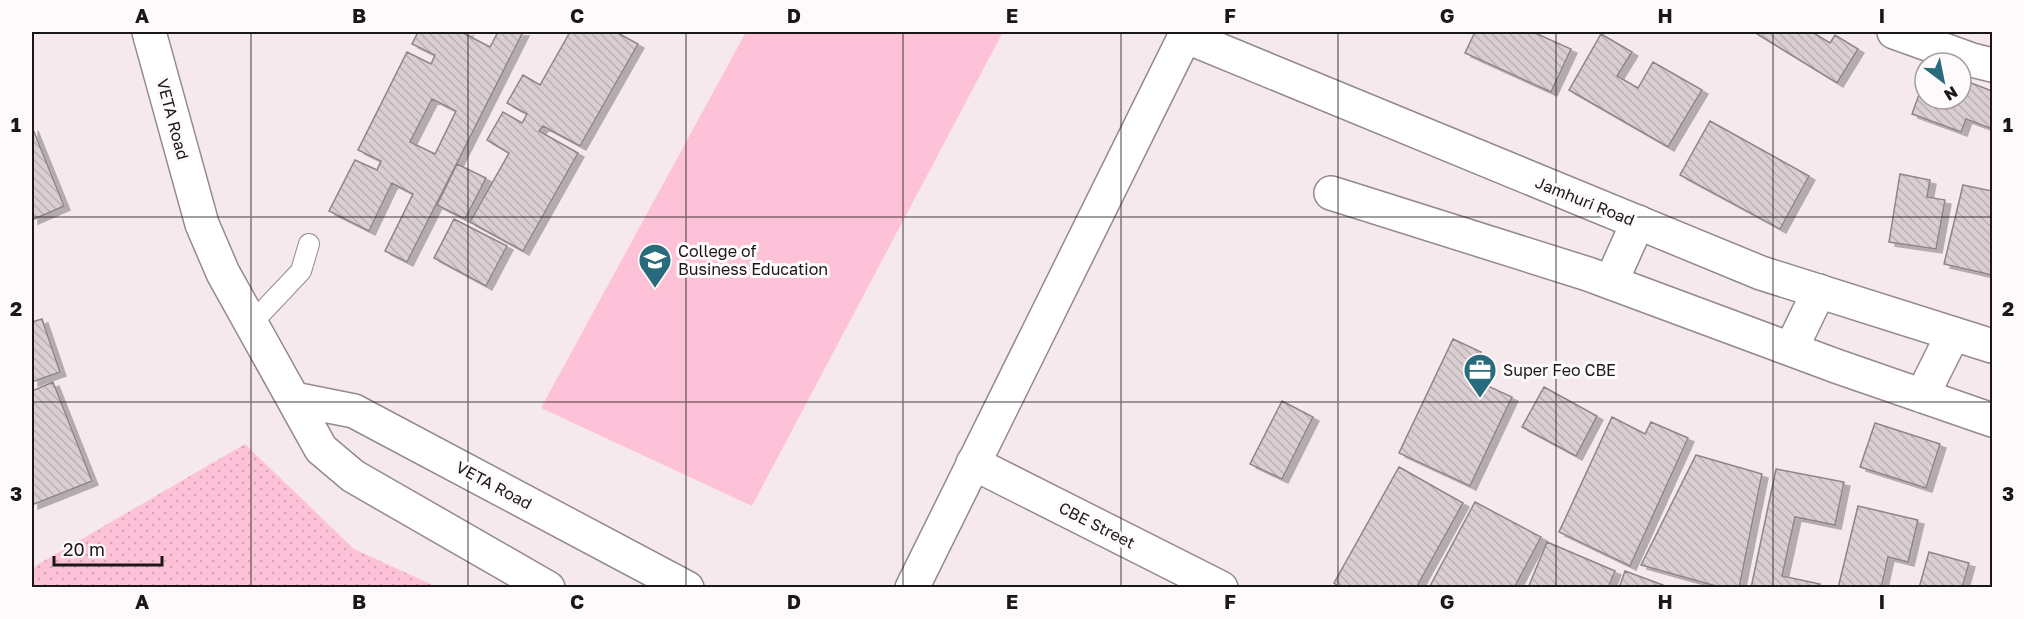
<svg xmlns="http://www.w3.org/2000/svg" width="2024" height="619" viewBox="0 0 2024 619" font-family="'Golos Text',sans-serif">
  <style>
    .grass { fill: url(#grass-dots) }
    .park { fill: #fec2d8 }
    .building { fill: url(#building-back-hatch); stroke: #8f8487; stroke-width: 1.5; fill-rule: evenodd; filter: url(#shadow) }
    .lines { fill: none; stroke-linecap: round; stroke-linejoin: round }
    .lane-casing { stroke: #94898c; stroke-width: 22 }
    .street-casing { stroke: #94898c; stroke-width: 36 }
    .secondary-casing { stroke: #94898c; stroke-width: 36 }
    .highway-casing { stroke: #94898c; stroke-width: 36 }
    .lane { stroke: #fff; stroke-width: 20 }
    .street { stroke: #fff; stroke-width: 33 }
    .secondary { stroke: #fff; stroke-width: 33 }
    .highway { stroke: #fff; stroke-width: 33 }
    .grid { fill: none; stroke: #1b1618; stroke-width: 1.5; stroke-opacity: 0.55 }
    .labels { text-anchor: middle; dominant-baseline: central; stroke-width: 6; stroke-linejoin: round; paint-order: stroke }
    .street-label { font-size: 16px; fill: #1b1618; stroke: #fef9fa }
    .poi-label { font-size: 16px; fill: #1b1618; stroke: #fef9fa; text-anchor: start }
    .neatline { fill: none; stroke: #1b1618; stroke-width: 2 }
    .grid-label { font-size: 20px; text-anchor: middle; font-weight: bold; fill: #1b1618 }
  </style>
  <defs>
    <pattern id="grass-dots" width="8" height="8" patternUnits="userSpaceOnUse" patternTransform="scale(1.5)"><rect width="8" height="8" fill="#fec2d8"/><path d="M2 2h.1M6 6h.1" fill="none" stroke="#d9a6b9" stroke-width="1.8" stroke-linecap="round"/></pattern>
    <pattern id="building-back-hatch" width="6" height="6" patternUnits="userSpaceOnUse" patternTransform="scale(1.5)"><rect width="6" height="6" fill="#daced2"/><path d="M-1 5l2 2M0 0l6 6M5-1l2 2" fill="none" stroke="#bab0b4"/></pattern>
    <filter id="shadow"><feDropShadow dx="6" dy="4" stdDeviation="0" flood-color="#0004"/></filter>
  </defs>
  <rect width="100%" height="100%" fill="#f5e9ed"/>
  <path class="grass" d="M245 444 354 549 437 587H32V568Z"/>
  <path class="park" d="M746 32H1003L752 506 541 408Z"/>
  <path class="building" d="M418 32H467L465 34 490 47 498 32H523L407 262 385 251 413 194 392 183 369 231 329 211 355 160 377 170 381 161 358 150 407 52 431 64 435 55 412 44ZM432 99 456 111 435 154 410 142Z
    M570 32H616L638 44 580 146 543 126 539 131 578 153 523 251 470 222 509 153 487 140 503 112 522 123 527 114 507 103 523 75 540 85Z
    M1475 32H1533L1571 49 1551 92 1465 53Z
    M1754 32H1812L1830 43 1835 35 1858 49 1837 83Z
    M1601 34 1632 52 1617 76 1638 88 1653 62 1702 90 1668 147 1569 90Z
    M1925 78V99H1961V79L1992 91V129L1966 119 1961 132 1912 114Z
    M1710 121 1809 176 1780 229 1680 175Z
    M32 127 64 206 32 220Z
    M457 164 486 178 465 219 437 205Z
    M1900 174 1930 180 1927 197 1945 200 1936 249 1889 242Z
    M1963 185 1992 191V275L1944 264Z
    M454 219 507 246 486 286 434 258Z
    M42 319 60 372 32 382V322Z
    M1453 339 1481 352 1468 377 1512 397 1470 486 1399 453Z
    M53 382 92 481 32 505V391Z
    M1544 387 1597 416 1576 456 1522 427Z
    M1282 401 1313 417 1282 479 1250 464Z
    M1612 417 1645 434 1651 422 1688 438 1630 566 1559 532Z
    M1875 423 1940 444 1926 488 1860 467Z
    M1696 455 1762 474 1739 588H1723L1641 565Z
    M1399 467 1463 503 1416 588H1341L1334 583Z
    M1776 469 1844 482 1835 525 1795 517 1782 576 1820 584 1819 588H1751Z
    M1475 502 1541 537 1514 588H1429Z
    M1858 506 1918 520 1908 562 1888 557 1881 588H1838Z
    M1547 542 1615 571 1608 588H1528Z
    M1929 552 1969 563 1962 588H1919Z
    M1625 571 1671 588H1619Z"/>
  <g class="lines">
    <g class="lane-casing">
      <path id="lane" d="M252 323 301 271 309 244"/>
    </g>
    <g class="street-casing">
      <path id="street" d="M149 32 202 224 223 273 321 449 353 476 548 588
        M1894 32 1972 60 1992 65
        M1331 193 1588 274 1836 366 1992 420
        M1611 282 1638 222
        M1791 349 1819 291
        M1922 396 1953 334
        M294 399 354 411 687 588
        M973 463 1221 588"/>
    </g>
    <g class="secondary-casing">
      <path id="secondary" d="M1185 36 1761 273 1992 346"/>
    </g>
    <g class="highway-casing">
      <path id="highway" d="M912 588 1187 32"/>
    </g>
    <use href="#lane" class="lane"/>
    <use href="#street" class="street"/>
    <use href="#secondary" class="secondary"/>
    <use href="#highway" class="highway"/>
  </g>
  <path class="grid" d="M251 32V588M468 32V588M686 32V588M903 32V588M1121 32V588M1338 32V588M1556 32V588M1773 32V588M32 217H1992M32 402H1992"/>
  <defs>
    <g id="school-pin" transform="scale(1.725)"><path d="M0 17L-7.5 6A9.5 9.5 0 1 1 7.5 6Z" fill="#276b7c" stroke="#fef9fa"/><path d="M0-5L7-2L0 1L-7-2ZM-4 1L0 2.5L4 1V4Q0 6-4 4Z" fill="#fff"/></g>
    <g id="office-pin" transform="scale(1.725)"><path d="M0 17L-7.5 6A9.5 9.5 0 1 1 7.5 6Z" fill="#276b7c" stroke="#fef9fa"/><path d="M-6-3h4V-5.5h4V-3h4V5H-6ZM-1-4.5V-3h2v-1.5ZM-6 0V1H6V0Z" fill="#fff"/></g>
  </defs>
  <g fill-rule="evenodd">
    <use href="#school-pin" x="655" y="260"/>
    <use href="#office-pin" x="1480" y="370"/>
  </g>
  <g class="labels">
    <g class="street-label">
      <text transform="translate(173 119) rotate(75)">VETA Road</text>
      <text transform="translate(1585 201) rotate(22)">Jamhuri Road</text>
      <text transform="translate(494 485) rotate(28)">VETA Road</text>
      <text transform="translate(1097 525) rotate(27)">CBE Street</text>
    </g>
    <g class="poi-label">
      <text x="678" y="251">College of<tspan x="678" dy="18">Business Education</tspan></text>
      <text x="1503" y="370">Super Feo CBE</text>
    </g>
  </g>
  <rect width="2024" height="619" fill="none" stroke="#fef9fa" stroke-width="66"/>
  <g transform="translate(1943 81) rotate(148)"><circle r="28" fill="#fef9fa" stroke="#a39ea0" stroke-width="1.5"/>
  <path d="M0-4.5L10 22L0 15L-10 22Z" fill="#276b7c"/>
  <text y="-9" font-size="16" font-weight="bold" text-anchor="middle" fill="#1b1618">N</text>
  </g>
  <path d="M54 556v9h108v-9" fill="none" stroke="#1b1618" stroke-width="3"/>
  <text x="63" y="556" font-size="18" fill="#1b1618" stroke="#fef9fa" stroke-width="4.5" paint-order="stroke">20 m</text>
  <rect x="33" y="33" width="1958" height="553" class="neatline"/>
  <g class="grid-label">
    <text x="142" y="23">A</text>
    <text x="359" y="23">B</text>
    <text x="577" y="23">C</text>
    <text x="794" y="23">D</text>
    <text x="1012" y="23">E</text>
    <text x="1230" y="23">F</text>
    <text x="1447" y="23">G</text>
    <text x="1665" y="23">H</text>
    <text x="1882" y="23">I</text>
    <text x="16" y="132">1</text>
    <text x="2008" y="132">1</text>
    <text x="16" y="316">2</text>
    <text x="2008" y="316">2</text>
    <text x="16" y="501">3</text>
    <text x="2008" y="501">3</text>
    <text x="142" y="609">A</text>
    <text x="359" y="609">B</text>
    <text x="577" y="609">C</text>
    <text x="794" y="609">D</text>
    <text x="1012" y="609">E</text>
    <text x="1230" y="609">F</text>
    <text x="1447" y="609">G</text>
    <text x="1665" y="609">H</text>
    <text x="1882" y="609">I</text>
  </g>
</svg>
